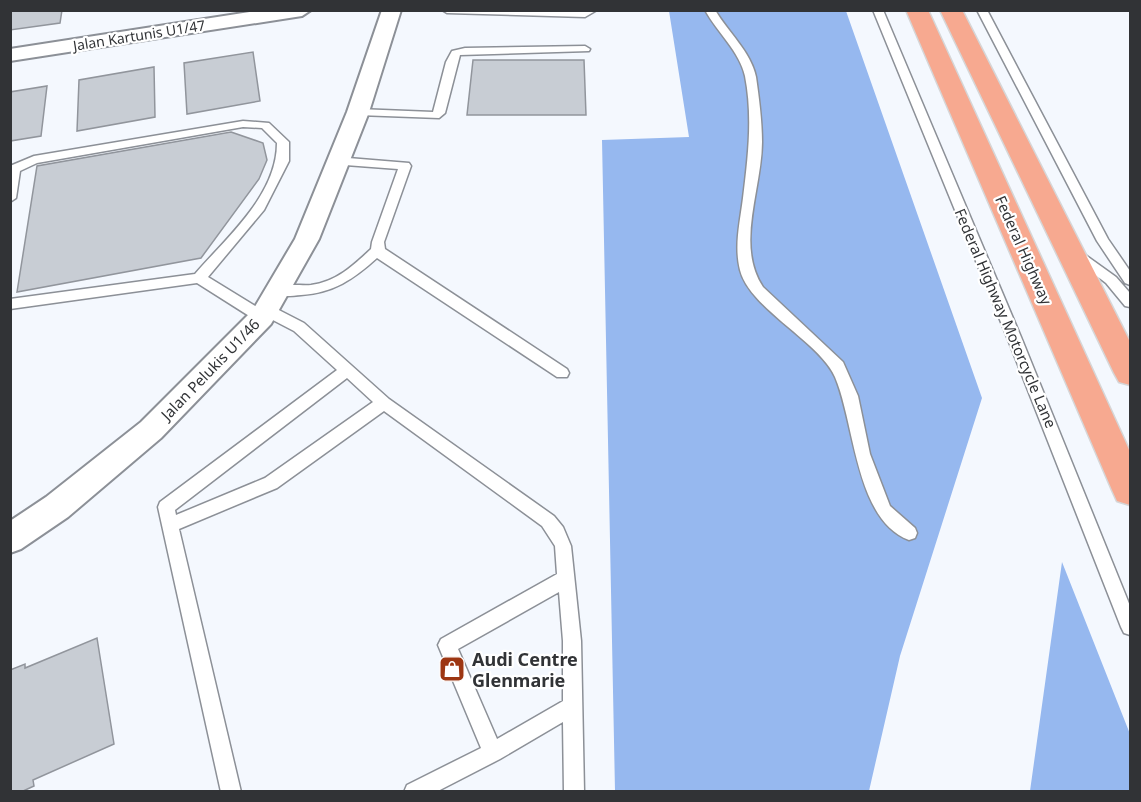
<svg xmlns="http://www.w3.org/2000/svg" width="1141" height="802" viewBox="0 0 1141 802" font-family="'Noto Sans',sans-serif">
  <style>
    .forest { fill: #96b8ef }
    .building { fill: #c8cdd4; stroke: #91959c; stroke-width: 1.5 }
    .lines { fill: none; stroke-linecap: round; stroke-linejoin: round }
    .lane-casing { stroke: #8c9097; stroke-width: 3 }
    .street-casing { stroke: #8c9097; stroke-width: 4 }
    .highway-casing { stroke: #d6d6d7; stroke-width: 3 }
    .lane { fill: #fff; fill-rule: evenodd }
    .street { fill: #fff; fill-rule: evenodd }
    .highway { fill: #f7a990; fill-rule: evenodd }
    .labels { text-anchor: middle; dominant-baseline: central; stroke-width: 4.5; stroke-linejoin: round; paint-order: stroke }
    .far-street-label { font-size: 14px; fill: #313336; stroke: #fff }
    .street-label { font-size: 15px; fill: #313336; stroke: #fff }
    .near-poi-label { font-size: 18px; font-weight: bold; fill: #313336; stroke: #fff; text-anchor: start }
  </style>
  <rect width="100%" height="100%" fill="#f4f8fe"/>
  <path class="forest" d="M669 11H846L982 398 900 656 869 791H615L602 140 689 137Z
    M1062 562 1130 734V791H1030Z"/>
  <path class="building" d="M10 10H62L60 23 10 30Z
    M253 52 260 101 187 114 184 63Z
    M473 60H584L586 115H467Z
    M154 67 155 117 77 131 79 80Z
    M47 86 41 136 10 141V92Z
    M231 132 263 143 267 160 259 179 201 258 17 292 37 166Z
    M97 638 114 744 33 780 34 786 21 792H10V670L25 664V668Z"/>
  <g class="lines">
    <g class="lane-casing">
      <path id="lane" d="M442 10 583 11 597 10 585 17 447 13Z
        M705 10H715C728 32 751 52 756 77 759 98 762 121 762 142 762 189 735 245 763 287L843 362 858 396 870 454 890 506 915 528 917 533 915 538 909 540C855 520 855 423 835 377 820 342 749 308 740 270 734 246 740 222 743 198 748 158 753 116 745 76 740 52 717 32 705 10Z
        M873 10H883L1021 337 1130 606V635L1124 633 1121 627 1007 337Z
        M977 10H987L1108 239 1130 271V285L1125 283 1097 241Z
        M585 46 590 49 589 51 460 55 445 113 439 118 358 115 352 112 358 109 433 112 446 62 452 51 465 48Z
        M243 121 269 123 289 142V161L264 210 208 277 260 309 266 305 271 306 304 323 389 399 554 516 563 527 571 546 581 641 584 792H564L563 722 500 759 436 792H404L407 785 481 748 438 645 441 639 557 574 555 546 542 526 384 411 277 488 179 529 241 792H221L158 507 160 502 337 370 294 331 269 318 262 322 257 321 197 283 10 309V299L195 274C227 237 277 195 277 143L262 128 243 127 37 163 20 171 16 198 10 202V166L34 156ZM347 378 373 402 265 478 176 515 175 510ZM559 592 563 641V701L497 739 458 649Z
        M336 157 409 163 411 166 384 242 385 249 567 369 569 373 567 377H557L377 258C354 279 333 293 301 295 292 296 281 297 272 294L270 291C277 282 300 286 311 285 336 282 354 265 371 249L372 242 398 169 332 164 330 161Z
        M1077 249 1116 277 1130 293V307L1125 306 1106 283 1072 257 1070 254 1072 251Z"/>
    </g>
    <g class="street-casing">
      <path id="street" d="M262 10H311L302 16 10 61V49Z
        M382 10H401L369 112 319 239 271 324 161 438 68 517 21 549 10 553V521L46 497 141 422 253 310 295 239 347 112Z"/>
    </g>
    <g class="highway-casing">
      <path id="highway" d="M906 10H928L1130 452V505L1117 501 1112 490Z
        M940 10H962L1130 342V385L1119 382 1114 373Z"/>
    </g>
    <use href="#lane" class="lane"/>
    <use href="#street" class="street"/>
    <use href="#highway" class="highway"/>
  </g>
  <defs>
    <g id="shop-square" transform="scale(1.35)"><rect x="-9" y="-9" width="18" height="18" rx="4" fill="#9d3612" stroke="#fff"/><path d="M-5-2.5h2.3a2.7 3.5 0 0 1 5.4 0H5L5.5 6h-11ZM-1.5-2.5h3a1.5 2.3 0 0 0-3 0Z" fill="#fff"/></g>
  </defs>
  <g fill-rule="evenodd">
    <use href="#shop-square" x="452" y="669"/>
  </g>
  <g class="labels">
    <g class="far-street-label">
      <text transform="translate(139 35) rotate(-9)">Jalan Kartunis U1/47</text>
    </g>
    <g class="street-label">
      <text transform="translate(1024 250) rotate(66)">Federal Highway</text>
      <text transform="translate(1006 318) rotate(67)">Federal Highway Motorcycle Lane</text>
      <text transform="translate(210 369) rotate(-46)">Jalan Pelukis U1/46</text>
    </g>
    <g class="near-poi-label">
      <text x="472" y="659">Audi Centre<tspan x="472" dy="21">Glenmarie</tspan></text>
    </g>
  </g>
  <rect width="1141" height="802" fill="none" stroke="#313336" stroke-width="24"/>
</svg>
